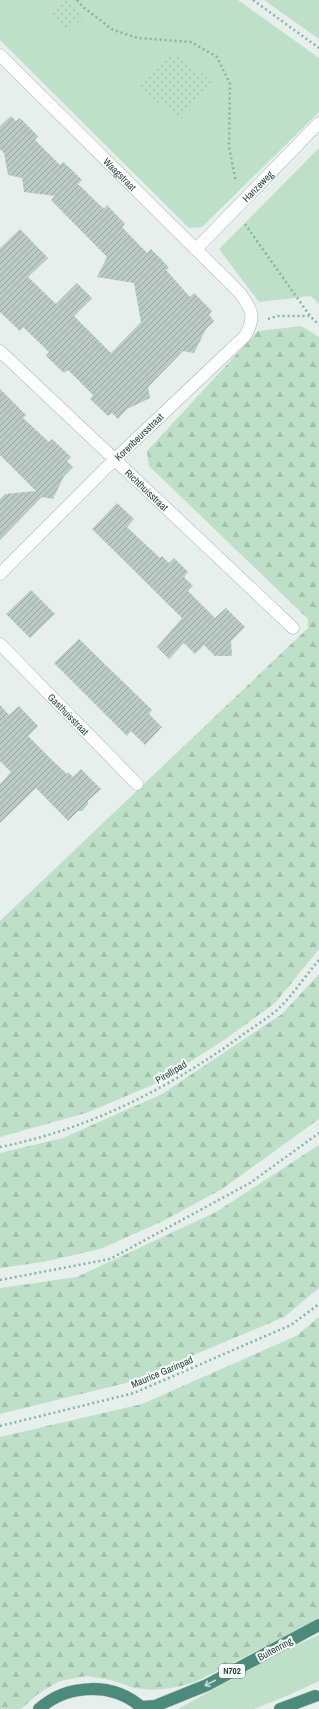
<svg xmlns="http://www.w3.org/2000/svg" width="319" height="1709" viewBox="0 0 319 1709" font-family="'Archivo Narrow',sans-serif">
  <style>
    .green { fill: #bfe0c8 }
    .forest { fill: url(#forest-firs) }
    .park { fill: url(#park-dots) }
    .building { fill: url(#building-hatch) }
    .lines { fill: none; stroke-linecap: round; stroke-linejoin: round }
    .minor-casing { stroke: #a8b8b2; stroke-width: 13 }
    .trunk-casing { stroke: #c2cac8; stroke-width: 13 }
    .path { stroke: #86b3a5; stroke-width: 2.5; stroke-dasharray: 2 3; stroke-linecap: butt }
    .minor { stroke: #fff; stroke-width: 12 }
    .trunk { stroke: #4c8a7c; stroke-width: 12 }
    .oneway { stroke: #c4d9d4 }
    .labels { text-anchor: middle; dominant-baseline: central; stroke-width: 4; stroke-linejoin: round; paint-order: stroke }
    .shield { fill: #f7fbf9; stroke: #637a73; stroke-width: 1 }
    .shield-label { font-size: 9px; font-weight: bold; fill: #24423a }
    .street-label { font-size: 10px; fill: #24423a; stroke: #f7fbf9 }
  </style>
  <defs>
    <pattern id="forest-firs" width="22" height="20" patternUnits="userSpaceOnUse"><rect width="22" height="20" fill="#bfe0c8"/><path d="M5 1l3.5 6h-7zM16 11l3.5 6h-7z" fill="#a4c1ad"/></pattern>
    <pattern id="park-dots" width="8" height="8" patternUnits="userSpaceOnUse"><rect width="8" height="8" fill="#bfe0c8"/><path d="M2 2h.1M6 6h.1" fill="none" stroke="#a4c1ad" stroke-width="1.8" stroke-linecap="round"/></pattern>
    <pattern id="building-hatch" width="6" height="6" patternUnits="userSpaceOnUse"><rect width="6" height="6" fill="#bbcac4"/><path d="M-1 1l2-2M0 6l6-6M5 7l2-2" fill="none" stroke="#98a6a0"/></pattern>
  </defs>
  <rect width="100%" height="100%" fill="#e6efeb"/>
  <path class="green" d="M0 0H238L319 58V112L202 227 189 228 0 40Z
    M264 0H319V39Z
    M319 148V304L311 296 259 302 219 249Z
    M319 1635V1681L289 1695 254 1709H178L286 1649Z"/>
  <path class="forest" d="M301 326 319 337V949L275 1003 224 1040 157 1083 86 1113 0 1137V921L308 628V619L149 466 147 451 258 331Z
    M319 974V1119L222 1189 161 1222 100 1249 43 1262 0 1268V1153L63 1138 162 1094 282 1014Z
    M319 1145V1288L284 1317 130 1382 0 1414V1288L77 1277 216 1212Z
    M319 1317V1619L193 1683 172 1688 153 1690 134 1688 111 1680 86 1676 60 1681 39 1693 21 1709H0V1437L142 1404 296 1336Z"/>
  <path class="park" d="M63 0H70L85 15 66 33 48 14Z
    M179 53 213 84 180 120 137 86 168 57Z"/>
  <path class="building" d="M11 116 16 121 20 118 38 136 35 140 60 165 63 162 73 171 82 180 78 184 104 209 107 205 125 224 122 227 147 253 151 249 160 258 169 268 166 270 190 297 194 293 212 311 209 315 214 321 206 329 194 353 183 351 148 387 150 398 127 409 118 419 112 413 108 416 90 399 93 395 68 370 64 373 46 356 49 352 23 327 20 331 0 312V248L20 229 48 258 28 277 56 304 77 283 92 298 74 316 111 353 141 322 134 283 97 277 107 257 51 200 55 196 24 192 22 178 8 175 4 153 0 149V126Z
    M0 389 26 415 23 418 49 442 52 439 71 457 67 461 73 467 64 476 53 499 42 497 0 540V499L5 494 36 491 0 455Z
    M117 503 134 519 127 527 160 558 162 556 169 563 174 558 188 572 184 577 193 586 188 591 215 618 226 608 245 627 231 641 232 656H215L204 645 195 654 184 643 169 659 157 647 182 618 92 529Z
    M31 590 55 614 30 638 6 614Z
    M79 639 152 710 149 714 162 727 145 745 131 731 127 736 54 663Z
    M0 705 9 715 19 706 38 726 28 736 54 762 67 774 68 772 73 777 81 769 101 789 88 801V804L82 811H78L68 821 36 788 0 823V784L11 772 0 761Z"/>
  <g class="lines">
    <g class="minor-casing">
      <g id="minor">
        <path id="s1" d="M0 55 240 293C252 310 256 317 245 336L114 460 0 574"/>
        <path id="s2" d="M196 249 319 123"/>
        <path id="s3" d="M0 351 293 628"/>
        <path id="s4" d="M0 644 137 784"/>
      </g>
    </g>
    <g class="trunk-casing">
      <path id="trunk" d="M142 1707 155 1706 207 1685 319 1625
        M39 1709C68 1683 115 1682 143 1709
        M280 1709 315 1696"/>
    </g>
    <path class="path" d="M77 0 83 7 113 30 138 38 191 42 217 57 230 84 229 147 236 182
      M253 0 319 48
      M245 224 310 316 319 325
      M268 319 277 316H309
      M0 1147C87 1130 170 1088 241 1036 253 1027 267 1019 278 1009 293 995 305 976 319 960
      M0 1280 110 1259 250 1183 319 1133
      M0 1426 134 1393 291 1325 319 1304"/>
    <use href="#minor" class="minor"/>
    <use href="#trunk" class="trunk"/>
  </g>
  <defs><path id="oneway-shaft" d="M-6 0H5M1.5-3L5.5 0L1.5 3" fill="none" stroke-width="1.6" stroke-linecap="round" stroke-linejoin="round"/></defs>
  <use class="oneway" href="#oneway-shaft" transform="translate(210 1683) rotate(153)"/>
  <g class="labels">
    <rect class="shield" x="219" y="1664" width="26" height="14" rx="3"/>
    <g class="shield-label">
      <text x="232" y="1671">N702</text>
    </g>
    <g class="street-label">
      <text stroke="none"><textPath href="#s1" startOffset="169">Waagstraat</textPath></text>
      <text stroke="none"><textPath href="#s2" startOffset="88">Hanzeweg</textPath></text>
      <text transform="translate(139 437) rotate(-44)">Korenbeursstraat</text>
      <text stroke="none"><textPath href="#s3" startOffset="202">Richthuisstraat</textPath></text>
      <text stroke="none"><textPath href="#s4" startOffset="98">Gasthuisstraat</textPath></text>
      <text transform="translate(171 1072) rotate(-31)">Pirellipad</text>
      <text transform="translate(162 1372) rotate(-23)">Maurice Garinpad</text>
      <text transform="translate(275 1649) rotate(-28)">Buitenring</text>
    </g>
  </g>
</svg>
